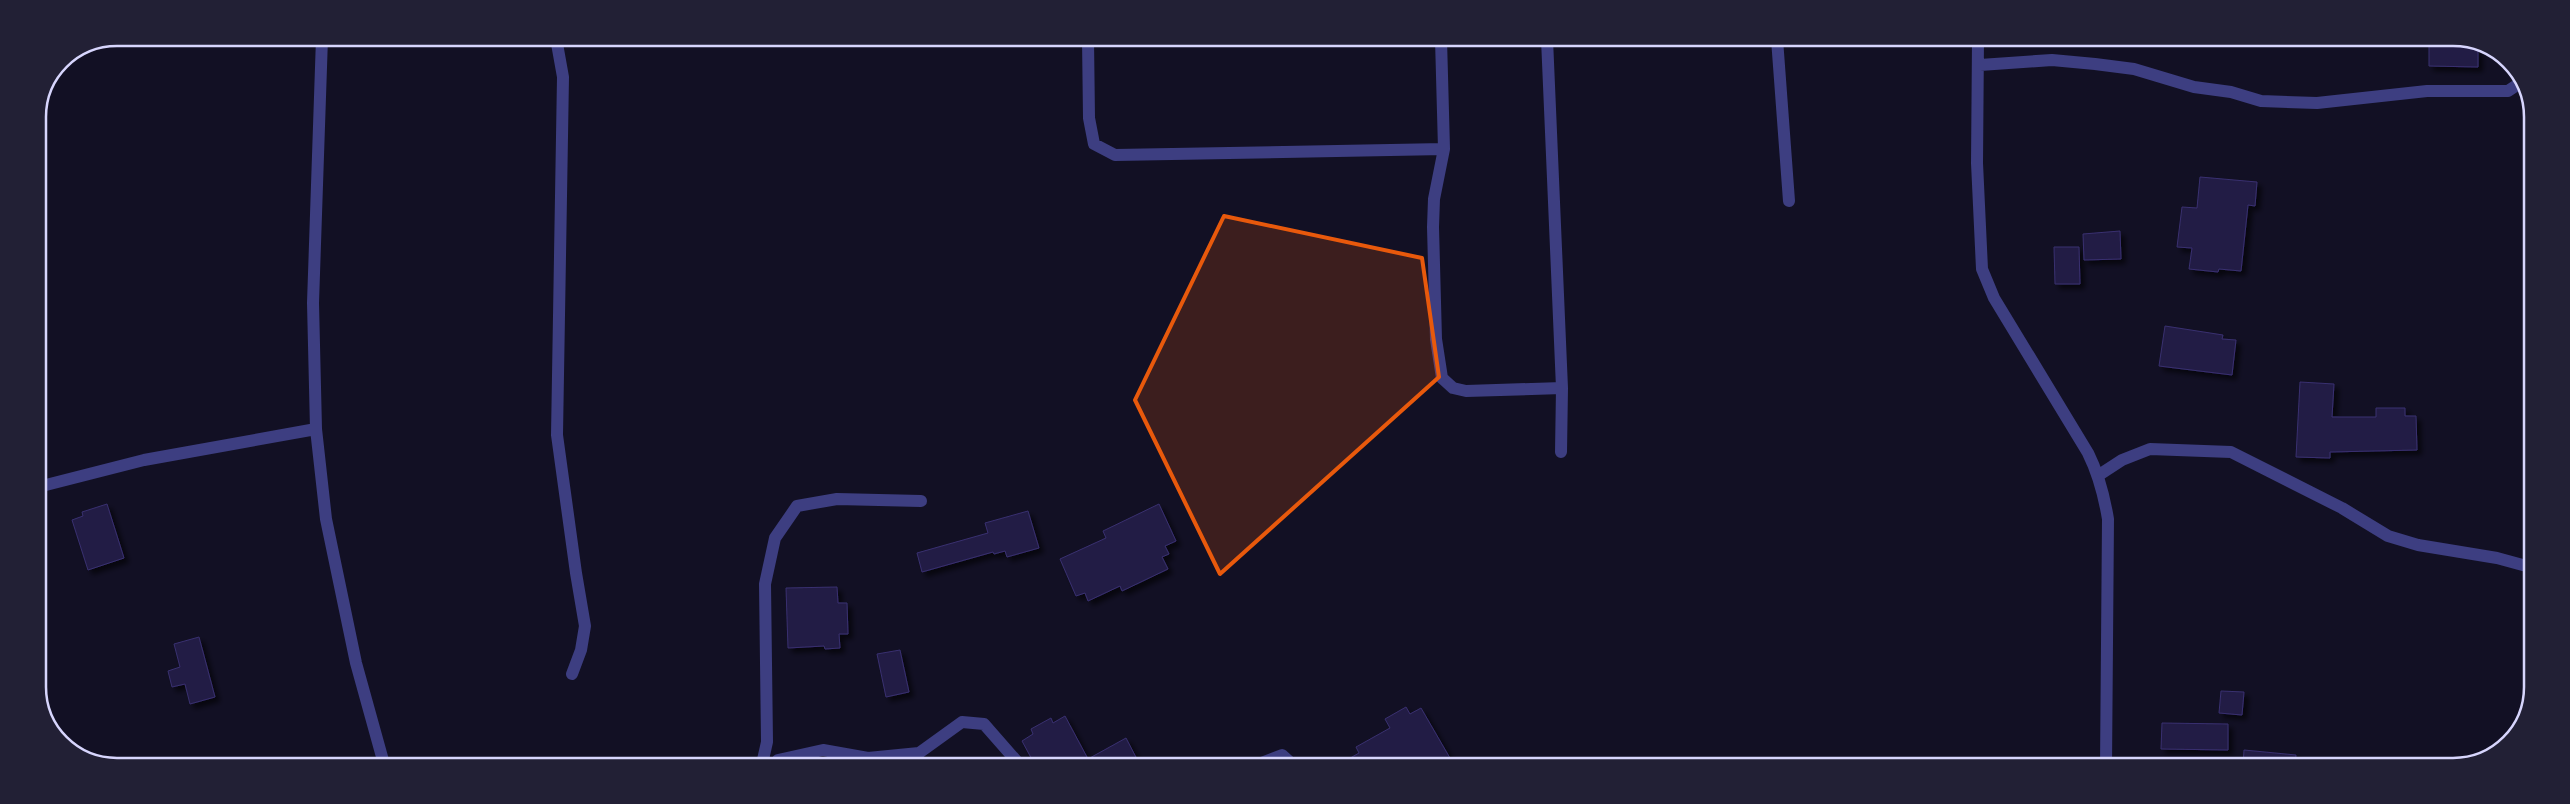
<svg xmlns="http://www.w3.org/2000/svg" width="2570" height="804" viewBox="0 0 2570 804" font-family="'Work Sans',sans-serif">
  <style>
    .water { fill: #102848 }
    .building { fill: #231d45; stroke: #393070; filter: url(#shadow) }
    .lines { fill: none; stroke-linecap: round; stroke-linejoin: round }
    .street { stroke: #3d3e81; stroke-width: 12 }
    .marked { fill: #e8590c; fill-opacity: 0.2; stroke: #e8590c; stroke-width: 4; stroke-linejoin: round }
    .rim { fill: none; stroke: #d7d5fd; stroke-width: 2.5 }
  </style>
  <defs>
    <filter id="shadow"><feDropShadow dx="4.5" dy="4.5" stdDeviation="2.5" flood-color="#0009"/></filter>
  </defs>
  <rect width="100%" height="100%" fill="#121024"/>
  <path class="water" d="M2316 757 2326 762 2338 763 2347 761 2356 766H2303L2308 759Z"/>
  <path class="building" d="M2429 40H2472V49H2478V67L2429 66Z
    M2200 177 2257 182 2255 206 2248 205 2241 271 2219 269 2218 272 2189 269 2192 248 2177 247 2182 207 2197 208Z
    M2120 231 2121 259 2084 260 2083 234Z
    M2054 247H2079L2080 284H2055Z
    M2165 326 2223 335 2222 339 2236 340 2232 375 2159 366Z
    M2300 382 2334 384 2332 417H2376V408H2405V416H2416L2417 450 2330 452V458L2296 457Z
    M107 504 124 558 88 570 72 520 83 516 82 512Z
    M1159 504 1176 541 1165 546 1169 554 1162 557 1168 569 1122 591 1120 586 1088 601 1085 593 1076 596 1060 559 1106 538 1103 531Z
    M1028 511 1039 548 1007 557 1005 551 994 554 993 552 922 572 917 553 988 533 985 523Z
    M837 587 838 603H847L848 634H839L840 648 825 649 824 646 788 648 786 588Z
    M199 637 215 697 190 704 185 684 172 687 168 671 180 667 174 644Z
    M900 650 909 692 886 697 877 654Z
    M2221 691 2244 692 2242 715 2219 713Z
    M1406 707 1410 714 1421 708 1454 765H1338L1359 753 1356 747 1390 728 1385 719Z
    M1065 716 1088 759 1126 738 1140 765H1035L1022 741 1033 734 1031 729 1051 718 1053 723Z
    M2162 723 2228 724V750L2161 749Z
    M2244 750 2296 755 2295 766H2243Z"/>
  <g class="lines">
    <path class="street" d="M322 38 313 303 316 429 326 519 356 663 384 764
      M556 38 563 77 557 435 576 573 585 626 581 650 572 674
      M1088 39 1089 118 1094 144 1115 155 1444 149
      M1441 39 1444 149 1434 199 1433 227 1436 339 1442 378 1453 388 1466 391 1562 388
      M1547 39 1562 388 1561 452
      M1777 39 1789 201
      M1978 40 1977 163 1982 269 1994 298 2088 453C2099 475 2104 495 2108 519L2106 766
      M1980 65 2052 60 2095 64 2134 69 2194 87 2231 92 2261 101 2317 103 2427 91H2508L2520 83
      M2099 475 2122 460 2150 449 2231 452 2342 508 2388 536 2418 545 2497 558 2530 567
      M38 487 144 460 316 429
      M762 764 767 742 765 584 775 538 797 506 837 499 921 501
      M773 765 778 760 823 750 868 758 919 753 962 722 984 724 1020 765
      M1256 765 1282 755 1293 765"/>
  </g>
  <path class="marked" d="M1224 216 1422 258 1439 377 1220 574 1135 400Z"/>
  <path d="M0 0H2570V804H0ZM117 46H2453A71 71 0 0 1 2524 117V687A71 71 0 0 1 2453 758H117A71 71 0 0 1 46 687V117A71 71 0 0 1 117 46Z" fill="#222035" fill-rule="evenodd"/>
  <path class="rim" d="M117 46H2453A71 71 0 0 1 2524 117V687A71 71 0 0 1 2453 758H117A71 71 0 0 1 46 687V117A71 71 0 0 1 117 46Z"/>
</svg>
